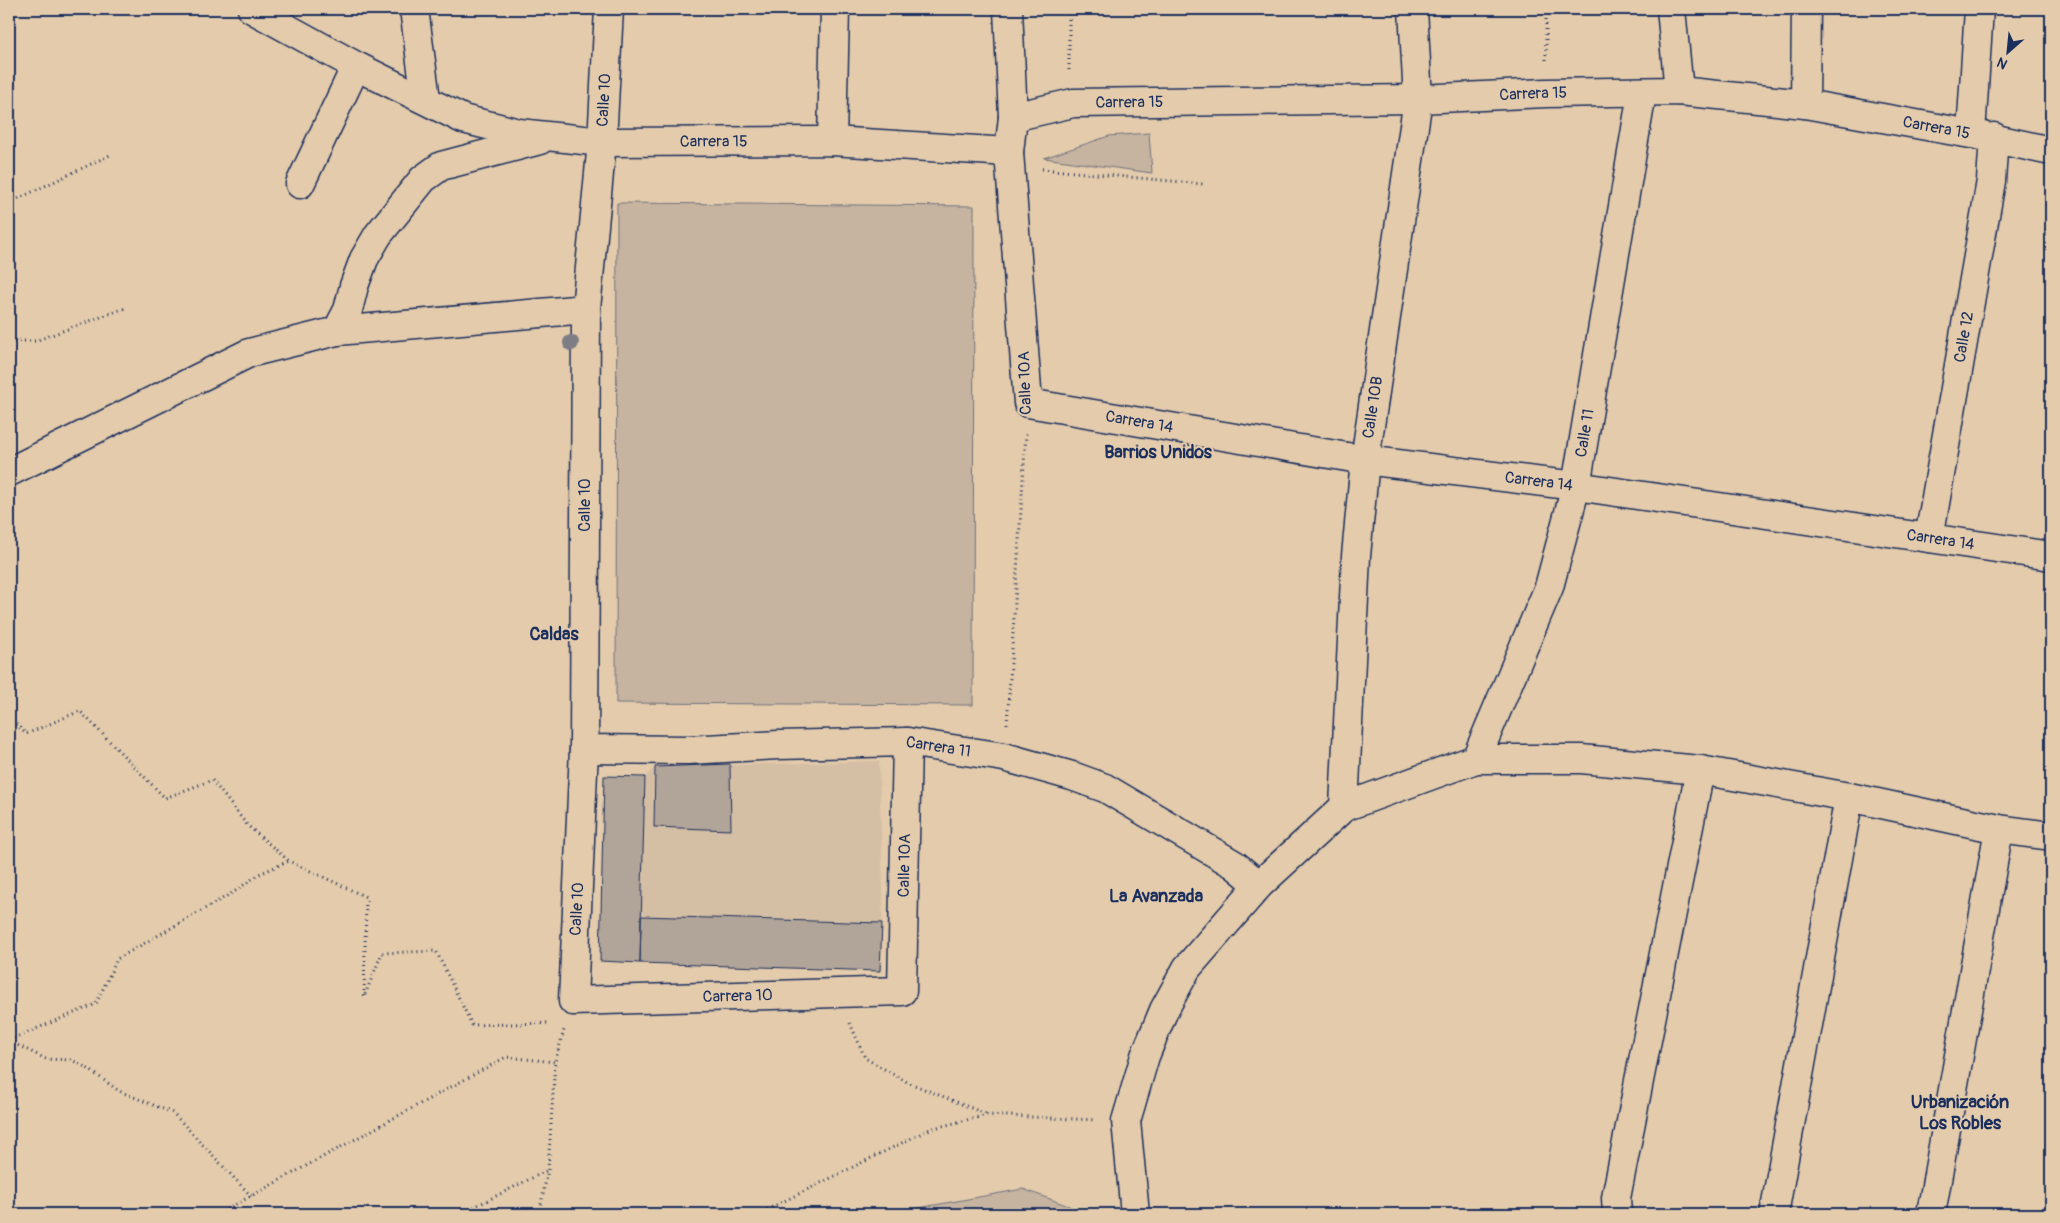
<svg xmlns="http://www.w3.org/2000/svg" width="2060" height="1223" viewBox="0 0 2060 1223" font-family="Pangolin,sans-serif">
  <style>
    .built { fill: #d4bfa5 }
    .green { fill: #c6b4a0; stroke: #70727f }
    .building { fill: #b1a498; stroke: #1b2f5e }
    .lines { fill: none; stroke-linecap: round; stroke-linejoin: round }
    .minor-casing { stroke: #1b2f5e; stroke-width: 31 }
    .major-casing { stroke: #1b2f5e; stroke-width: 31 }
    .path { stroke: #1b2f5e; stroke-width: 3; stroke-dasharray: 1 4; stroke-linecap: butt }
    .minor { stroke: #e3cbab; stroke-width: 28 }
    .major { stroke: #e3cbab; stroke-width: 28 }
    .tree { fill: #7e7c84 }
    .labels { text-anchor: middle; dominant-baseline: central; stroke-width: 4; stroke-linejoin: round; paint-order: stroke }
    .street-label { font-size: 16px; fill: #1b2f5e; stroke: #e3cbab }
    .neighbourhood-label { font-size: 18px; font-weight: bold; fill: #1b2f5e; stroke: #e3cbab }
  </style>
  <rect width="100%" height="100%" fill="#e3cbab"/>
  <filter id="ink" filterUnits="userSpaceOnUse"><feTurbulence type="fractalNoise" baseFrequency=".02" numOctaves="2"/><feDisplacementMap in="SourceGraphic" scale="10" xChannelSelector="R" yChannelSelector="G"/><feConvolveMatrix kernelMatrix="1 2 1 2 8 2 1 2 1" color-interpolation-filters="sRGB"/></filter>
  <g filter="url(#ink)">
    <path class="built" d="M879 761 883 895 880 971 600 961 604 776 645 777 655 767Z"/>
    <path class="green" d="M1149 133 1152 173 1044 158 1109 136Z
      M617 203 974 206 973 705 616 703Z
      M1023 1189 1090 1214H906L918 1208Z"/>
    <path class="building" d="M730 764 731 830 654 827 655 767Z
      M604 776 645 777 640 963 600 961Z
      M641 916 882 923 880 971 640 963Z"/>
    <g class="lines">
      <g class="minor-casing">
        <g id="minor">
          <path id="s1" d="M252 9 356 66 463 119 519 133 602 142 832 141 1009 152"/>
          <path d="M414 9 426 99"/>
          <path id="s2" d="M609 9 602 142 586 309 584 749 573 1001 902 991 907 742"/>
          <path id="s3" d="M1008 9 1013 117 1009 152 1028 403 1365 460 1576 486 2051 556"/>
          <path d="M1671 9 1679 91"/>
          <path d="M1805 104 1806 9"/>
          <path id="s4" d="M1013 117 1073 103 1418 99 1413 9"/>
          <path d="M1977 135 2051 151"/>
          <path d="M832 141 835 9"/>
          <path d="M300 184 356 66"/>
          <path d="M337 331 348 310 354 286 364 259 378 235 423 179 441 166 540 140"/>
          <path d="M9 472 249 353 337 331 586 309"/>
          <path id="s5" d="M1929 538 1991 181 1994 137"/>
          <path id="s6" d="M584 749 688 750 778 745 907 742 1004 757 1072 776 1105 788 1235 865 1259 885"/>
          <path id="s7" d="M1476 759 1549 587 1576 486 1642 93"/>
          <path d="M1344 807 1476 759H1581L1700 770 1849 797 1999 829 2051 836"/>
          <path d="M1617 1214 1616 1198 1700 770"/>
          <path d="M1774 1214 1849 797"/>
          <path d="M1931 1214 1999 829"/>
        </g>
      </g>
      <g class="major-casing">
        <g id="major">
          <path id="s8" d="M1135 1214 1126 1121 1145 1056 1164 1010 1187 968 1259 885 1344 807 1356 556 1365 460 1418 99 1546 93 1679 91 1805 104 1971 134 1979 9"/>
        </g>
      </g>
      <path class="path" d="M1069 9V71
        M1546 9V61
        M1042 169 1203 184
        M9 203 110 155
        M9 341H35L128 307
        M9 717 26 734 80 711 165 798 212 780 247 825 289 861 366 897 364 997 382 953 436 951 472 1025 549 1023
        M1007 724 1026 434
        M850 1023 865 1058 907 1082 986 1114
        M9 1040 96 1004 117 959 234 892 259 874 289 861
        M9 1041 46 1059 72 1060 87 1068 119 1091 173 1113 251 1196
        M218 1214 506 1057 555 1062
        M460 1214 548 1170
        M539 1214 548 1170 555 1062 564 1030
        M758 1214 930 1129 987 1115 1096 1120"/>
      <use href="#minor" class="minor"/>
      <use href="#major" class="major"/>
    </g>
    <circle class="tree" cx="571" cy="343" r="8"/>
  </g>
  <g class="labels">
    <g class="street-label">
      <text stroke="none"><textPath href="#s8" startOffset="1312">Carrera 15</textPath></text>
      <text transform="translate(604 100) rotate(-87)">Calle 10</text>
      <text stroke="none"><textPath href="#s4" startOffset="118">Carrera 15</textPath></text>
      <text stroke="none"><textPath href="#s8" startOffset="1718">Carrera 15</textPath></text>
      <text stroke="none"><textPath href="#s1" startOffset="491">Carrera 15</textPath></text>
      <text stroke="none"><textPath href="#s5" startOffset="204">Calle 12</textPath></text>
      <text transform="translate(1025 383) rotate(-92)">Calle 10A</text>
      <text stroke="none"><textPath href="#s8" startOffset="885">Calle 10B</textPath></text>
      <text stroke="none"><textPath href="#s3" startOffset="508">Carrera 14</textPath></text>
      <text stroke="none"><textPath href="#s7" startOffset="345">Calle 11</textPath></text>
      <text stroke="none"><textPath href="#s3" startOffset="912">Carrera 14</textPath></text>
      <text transform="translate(585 505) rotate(-90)">Calle 10</text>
      <text stroke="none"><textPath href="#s3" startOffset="1318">Carrera 14</textPath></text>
      <text stroke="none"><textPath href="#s6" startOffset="355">Carrera 11</textPath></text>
      <text stroke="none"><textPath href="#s2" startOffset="1448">Calle 10A</textPath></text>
      <text transform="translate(577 909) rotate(-87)">Calle 10</text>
      <text stroke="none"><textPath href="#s2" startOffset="1158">Carrera 10</textPath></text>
    </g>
    <g class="neighbourhood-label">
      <text x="1158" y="452">Barrios Unidos</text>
      <text x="554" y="634">Caldas</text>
      <text x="1156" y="896">La Avanzada</text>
      <text x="1960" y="1102">Urbanización<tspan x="1960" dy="21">Los Robles</tspan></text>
    </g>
  </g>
  <rect width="2060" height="1223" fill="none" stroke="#e3cbab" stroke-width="30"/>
  <rect x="15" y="15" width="2030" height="1193" fill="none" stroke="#1b2f5e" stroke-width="2" filter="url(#ink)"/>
  <g transform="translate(2008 52) rotate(207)" stroke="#e3cbab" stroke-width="4" paint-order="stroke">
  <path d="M0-4L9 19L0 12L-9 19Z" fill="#1b2f5e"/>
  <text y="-8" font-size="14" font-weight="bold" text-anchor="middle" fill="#1b2f5e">N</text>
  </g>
</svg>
